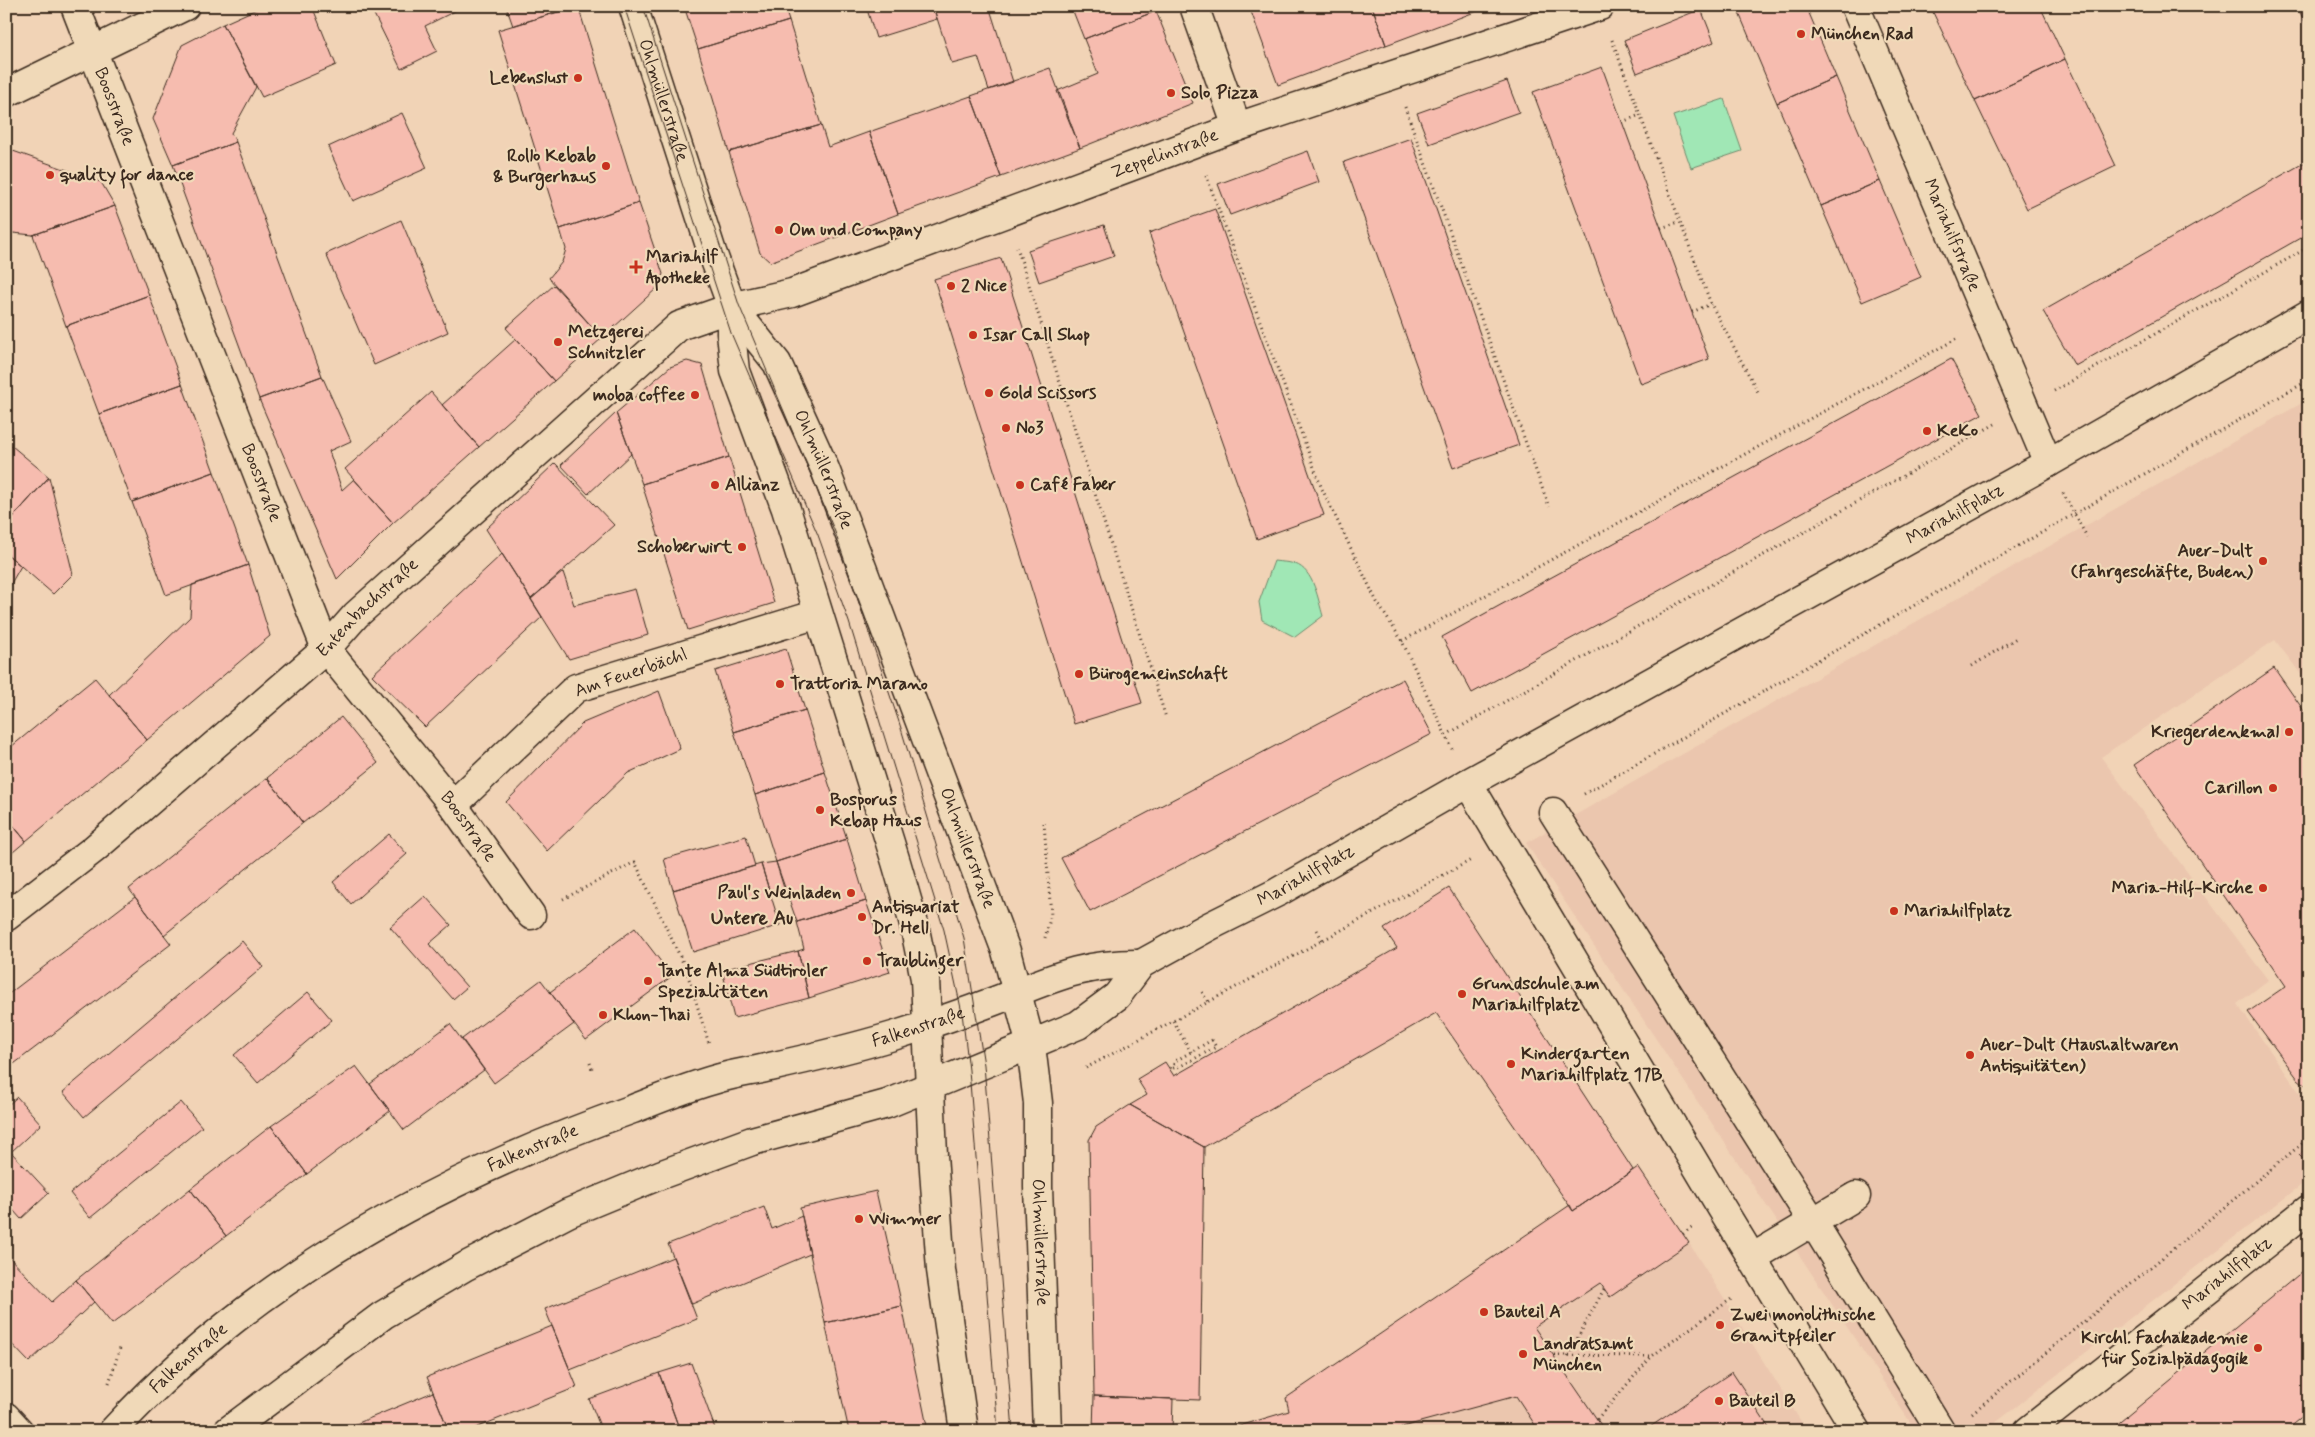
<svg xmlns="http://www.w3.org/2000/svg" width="2315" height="1437" viewBox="0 0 2315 1437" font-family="Mynerve,sans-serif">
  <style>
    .built { fill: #ebc6ae }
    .green { fill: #a0e7b5; stroke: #6e886a }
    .building { fill: #f6bcaf; stroke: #3b2a1e }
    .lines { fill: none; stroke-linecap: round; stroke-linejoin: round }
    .street-casing { stroke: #3b2a1e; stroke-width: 31 }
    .secondary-casing { stroke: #3b2a1e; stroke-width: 31 }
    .path { stroke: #3b2a1e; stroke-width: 3; stroke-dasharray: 1 4; stroke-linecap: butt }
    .street { stroke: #f0d9b8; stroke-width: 28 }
    .secondary { stroke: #f0d9b8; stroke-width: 28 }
    .tram { stroke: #3b2a1e; stroke-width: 1 }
    .poi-dot { fill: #c8321e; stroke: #f0d9b8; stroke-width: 2 }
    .labels { text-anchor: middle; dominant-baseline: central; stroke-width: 4.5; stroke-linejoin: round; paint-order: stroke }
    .poi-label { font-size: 18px; font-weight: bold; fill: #3b2a1e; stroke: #f0d9b8; text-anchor: start }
    .street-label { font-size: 18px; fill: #3b2a1e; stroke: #f0d9b8 }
    .quarter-label { font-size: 20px; font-weight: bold; fill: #3b2a1e; stroke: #f0d9b8 }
  </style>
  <rect width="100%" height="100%" fill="#f1d3b6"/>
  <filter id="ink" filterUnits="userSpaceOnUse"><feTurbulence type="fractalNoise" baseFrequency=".02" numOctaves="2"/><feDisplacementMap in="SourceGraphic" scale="10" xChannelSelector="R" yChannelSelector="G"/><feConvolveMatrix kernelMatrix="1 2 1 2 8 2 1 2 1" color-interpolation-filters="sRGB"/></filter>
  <g filter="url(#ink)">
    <path class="built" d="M2309 399V685L2275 640 2101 757 2268 980 2237 1004 2309 1106V1179L1985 1431H1916L1526 843Z
      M1638 1167 1689 1243 1807 1431H1223L1289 1411 1286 1398 1570 1205 1574 1210Z"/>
    <path class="green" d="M1724 99 1742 151 1691 168 1673 116Z
      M1274 561C1281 562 1289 562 1295 564 1314 570 1318 600 1323 616L1295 637 1262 620 1259 602Z"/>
    <path class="building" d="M263 6H312L336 65 262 97 223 24Z
      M370 6H465L425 26 437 51 401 69Z
      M506 6H576L513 26Z
      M578 6 639 203 560 229 498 30Z
      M684 6H784L789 21 698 49Z
      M866 6H933L937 19 876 38Z
      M933 6H989L1013 82 989 90 978 57 952 64Z
      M1071 6H1154L1156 11 1084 39Z
      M1249 6H1372L1386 45 1278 85Z
      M1372 6H1491L1386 45Z
      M1736 6H1806L1836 77 1777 103Z
      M1930 6H2040L2065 59 1975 101Z
      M2297 6H2309V31Z
      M1701 9 1714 42 1637 73 1624 40Z
      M1156 11 1193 103 1080 148 1057 91 1098 74 1084 39Z
      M789 21 821 125 729 152 698 49Z
      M223 24 256 87 231 133 236 142 173 165 153 119 182 45Z
      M2065 59 2116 166 2027 209 1975 101Z
      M1602 67 1709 359 1641 384 1533 92Z
      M1050 68 1080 148 1001 177 971 96Z
      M1836 77 1880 181 1821 206 1777 103Z
      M1507 81 1519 112 1429 144 1417 113Z
      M971 96 1001 177 898 214 869 132Z
      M402 113 427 168 353 201 328 147Z
      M821 125 828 147 869 132 898 214 770 262 760 253 729 152Z
      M1411 138 1519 445 1453 468 1344 162Z
      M236 142 322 376 259 399 173 165Z
      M13 151 101 182 115 206 33 235 13 233 6 236V154Z
      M1308 151 1319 182 1230 215 1218 184Z
      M2309 160V233L2075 366 2043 311Z
      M1880 181 1921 277 1862 302 1821 206Z
      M639 203 663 274 656 289 602 338 549 278 562 262 566 249 560 229Z
      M115 206 149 295 66 326 33 235Z
      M1215 209 1324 515 1257 539 1149 233Z
      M401 220 448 332 374 365 326 254Z
      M1104 225 1114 256 1039 282 1028 250Z
      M1001 258 1142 703 1074 724 934 279Z
      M554 285 602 338 554 381 506 328Z
      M149 295 182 384 99 414 66 326Z
      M516 339 554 381 479 447 442 405Z
      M1951 359 1982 414 1472 693 1442 637Z
      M687 361 702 365 729 457 642 484 616 413 670 367Z
      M322 376 351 441 329 451 342 490 354 479 393 523 337 579 259 399Z
      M182 384 214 472 132 502 99 414Z
      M431 392 479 447 393 523 345 469Z
      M616 413 631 454 588 494 561 465Z
      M6 441 49 477 6 525Z
      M729 457 774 603 688 630 642 484Z
      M555 463 614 525 531 599 486 529Z
      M214 472 248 565 166 595 132 502Z
      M49 477 73 574 53 594 6 553V525Z
      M6 553 21 566 6 592Z
      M502 554 542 617 425 727 372 675Z
      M248 565 270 636 147 740 109 695 190 617 192 585Z
      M563 572 574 605 635 589 648 635 569 659 531 599Z
      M786 649 805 710 734 732 715 671Z
      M2274 668 2309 718V1088L2298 1079 2248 1012 2286 986 2134 765Z
      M95 678 147 740 26 841 6 817V751Z
      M1403 679 1432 734 1090 912 1061 858Z
      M659 691 680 749 628 773 547 851 506 802 583 723Z
      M805 710 825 772 755 795 734 732Z
      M341 717 378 763 303 823 267 778Z
      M825 772 847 839 776 862 755 795Z
      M267 778 303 823 164 935 129 889Z
      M6 817 26 841 6 858Z
      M389 834 407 854 351 904 333 882Z
      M746 836 755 866 673 890 664 859Z
      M847 839 866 901 797 922 776 862Z
      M776 862 784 888 770 893 761 864Z
      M761 864 780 925 693 952 673 890Z
      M1449 888 1633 1170 1573 1211 1436 1013 1204 1147 1130 1105 1147 1095 1137 1079 1165 1062 1174 1076 1397 948 1384 929Z
      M425 896 451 925 429 944 467 987 453 999 390 927Z
      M135 897 171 944 6 1070V996Z
      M866 901 890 972 809 998 798 951 804 949 797 922Z
      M635 928 672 976 586 1040 550 992Z
      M242 941 263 967 84 1117 63 1092Z
      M798 951 809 998 734 1018 722 970Z
      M541 980 574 1024 494 1083 462 1039Z
      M308 992 332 1020 258 1083 234 1055Z
      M450 1024 484 1070 404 1130 370 1084Z
      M356 1066 390 1111 307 1174 271 1126Z
      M17 1097 41 1124 11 1152 49 1193 21 1219 6 1202V1107Z
      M181 1102 202 1127 90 1218 70 1193Z
      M1130 1105 1204 1147 1200 1400 1094 1396 1089 1140 1096 1127Z
      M271 1126 307 1174 226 1236 190 1189Z
      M2308 1147 2309 1161 2307 1163 2299 1155Z
      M1638 1167 1689 1243 1610 1297 1600 1283 1534 1327 1605 1431H1539L1516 1396 1387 1431H1223L1289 1411 1286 1398 1570 1205 1573 1211Z
      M190 1189 226 1236 112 1324 76 1280Z
      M876 1191 902 1306 825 1323 800 1208Z
      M764 1207 772 1229 802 1216 810 1254 692 1304 668 1244Z
      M6 1254 52 1302 76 1280 94 1302 29 1362 6 1338Z
      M673 1257 697 1319 570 1370 545 1309Z
      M2309 1266V1411L2284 1431H2109Z
      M902 1306 928 1431H849L825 1323Z
      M552 1326 577 1387 468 1431H449L427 1377Z
      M691 1363 716 1431H680L659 1373Z
      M1732 1372 1771 1431H1644Z
      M659 1373 680 1431H602L589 1399Z
      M433 1392 449 1431H339Z
      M1094 1396 1173 1399 1172 1431H1093Z"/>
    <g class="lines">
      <g class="street-casing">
        <g id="street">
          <path id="s1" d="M75 6 326 649 453 805 531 915"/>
          <path d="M1194 6 1237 127"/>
          <path id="s2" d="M1855 6 2048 463"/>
          <path d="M6 93 185 6"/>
          <path d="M1468 783 1721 1207 1857 1431"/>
          <path d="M453 805 576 688 818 614"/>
          <path d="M1553 812 1813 1222 1941 1431"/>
          <path id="s3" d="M6 917 94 849 326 649 356 615 679 326 739 305 792 293 1237 127 1600 6"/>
          <path d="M1752 1258 1856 1196"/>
          <path d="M6 1417 19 1431"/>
          <path id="s4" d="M2028 1431 2309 1209"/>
        </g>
      </g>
      <g class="secondary-casing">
        <g id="secondary">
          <path id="s5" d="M633 6 712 252 732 307 777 363 825 469 1006 951 1031 1046 1038 1103V1187L1047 1431"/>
          <path d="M732 307 731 333 735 371 786 509 896 862 914 924 925 979 933 1155 941 1270 964 1431"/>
          <path id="s6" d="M113 1431C252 1279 441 1177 633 1109 661 1098 690 1086 720 1078 736 1073 754 1071 770 1067 811 1058 853 1048 893 1036 928 1025 963 1013 997 1000 1051 979 1081 963 1141 964"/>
          <path id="s7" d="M228 1431 383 1315 466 1266 568 1213 660 1175 752 1141 887 1104 1078 1025 1117 996 1141 964 1210 926 1278 892 1468 783 2048 463 2309 314"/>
        </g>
      </g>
      <path class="path" d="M1612 40 1711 304 1759 394
        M1405 107 1549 507
        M1622 122 1640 115
        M1206 175 1322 489 1377 602 1402 641 1453 751
        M1661 228 1679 222
        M1017 247 1166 718
        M1692 312 1711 304
        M2054 391 2309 247
        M2063 493 2087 537
        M1402 641 1958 338
        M1972 666 2018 637
        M1446 735 1995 424
        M1584 794 2309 380
        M1044 823 1051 915 1045 938
        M563 899 635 862 686 969 709 1044
        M1317 930 1323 941
        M1202 992 1208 1002
        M1173 1021 1191 1052
        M1212 1040 1216 1047 1181 1066 1170 1069 1177 1060Z
        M590 1063 593 1072
        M1086 1068 1473 859
        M1683 1234 1693 1226
        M1554 1355 1651 1356
        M1568 1356 1604 1289
        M109 1383 121 1345
        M1972 1413 2309 1138
        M1597 1419 1652 1356 1734 1297"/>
      <use href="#street" class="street"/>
      <use href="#secondary" class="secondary"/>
      <path class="tram" d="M624 6 731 333 818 535 849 622 944 930 962 1013 969 1070 998 1431
        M643 6 739 305 835 532 900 725 964 938 984 1065 1013 1431"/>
    </g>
  </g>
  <g class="poi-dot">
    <circle cx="1801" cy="34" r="5"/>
    <circle cx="578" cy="78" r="5"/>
    <circle cx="1171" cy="93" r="5"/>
    <circle cx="606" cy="166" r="5"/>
    <circle cx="50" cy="175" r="5"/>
    <circle cx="779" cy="230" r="5"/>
    <path d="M633.5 259.5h5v5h5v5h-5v5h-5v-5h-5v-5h5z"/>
    <circle cx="951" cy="286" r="5"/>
    <circle cx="973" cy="335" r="5"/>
    <circle cx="558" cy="342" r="5"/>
    <circle cx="989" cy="393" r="5"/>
    <circle cx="695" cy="395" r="5"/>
    <circle cx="1006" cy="428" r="5"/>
    <circle cx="1927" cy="431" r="5"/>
    <circle cx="715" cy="485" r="5"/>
    <circle cx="1020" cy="485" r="5"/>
    <circle cx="742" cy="547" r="5"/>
    <circle cx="2263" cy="561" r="5"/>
    <circle cx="1079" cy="674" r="5"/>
    <circle cx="780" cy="684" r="5"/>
    <circle cx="2289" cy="732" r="5"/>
    <circle cx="2273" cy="788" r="5"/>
    <circle cx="820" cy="810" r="5"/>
    <circle cx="2263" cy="888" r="5"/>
    <circle cx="851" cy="893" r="5"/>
    <circle cx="1894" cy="911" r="5"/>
    <circle cx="862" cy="917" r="5"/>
    <circle cx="867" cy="961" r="5"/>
    <circle cx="648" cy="981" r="5"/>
    <circle cx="1462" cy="994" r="5"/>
    <circle cx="603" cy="1015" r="5"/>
    <circle cx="1970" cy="1055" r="5"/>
    <circle cx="1511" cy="1064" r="5"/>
    <circle cx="859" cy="1219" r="5"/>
    <circle cx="1484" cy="1312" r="5"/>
    <circle cx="1720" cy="1325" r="5"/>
    <circle cx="2258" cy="1348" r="5"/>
    <circle cx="1523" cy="1354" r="5"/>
    <circle cx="1719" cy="1401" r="5"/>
  </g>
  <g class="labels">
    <g class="poi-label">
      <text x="1811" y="34">München Rad</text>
      <text x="568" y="78" text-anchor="end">Lebenslust</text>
      <text x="1181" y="93">Solo Pizza</text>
      <text x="596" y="156" text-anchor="end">Rollo Kebab<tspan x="596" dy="21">&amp; Burgerhaus</tspan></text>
      <text x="60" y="175">quality for dance</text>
      <text x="789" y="230">Om und Company</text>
      <text x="646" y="257">Mariahilf<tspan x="646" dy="21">Apotheke</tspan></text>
      <text x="961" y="286">2 Nice</text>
      <text x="568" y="332">Metzgerei<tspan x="568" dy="21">Schnitzler</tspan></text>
      <text x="983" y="335">Isar Call Shop</text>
      <text x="999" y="393">Gold Scissors</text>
      <text x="685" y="395" text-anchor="end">moba coffee</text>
      <text x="1016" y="428">No3</text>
      <text x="1937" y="431">KeKo</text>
      <text x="725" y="485">Allianz</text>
      <text x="1030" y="485">Café Faber</text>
      <text x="732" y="547" text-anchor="end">Schoberwirt</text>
      <text x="2253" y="551" text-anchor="end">Auer-Dult<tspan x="2253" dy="21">(Fahrgeschäfte, Buden)</tspan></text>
      <text x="1089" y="674">Bürogemeinschaft</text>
      <text x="790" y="684">Trattoria Marano</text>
      <text x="2279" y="732" text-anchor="end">Kriegerdenkmal</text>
      <text x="2263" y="788" text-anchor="end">Carillon</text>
      <text x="830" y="800">Bosporus<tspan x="830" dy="21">Kebap Haus</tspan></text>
      <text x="2253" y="888" text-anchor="end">Maria-Hilf-Kirche</text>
      <text x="841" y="893" text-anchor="end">Paul's Weinladen</text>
      <text x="872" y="907">Antiquariat<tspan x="872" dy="21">Dr. Hell</tspan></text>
      <text x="1904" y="911">Mariahilfplatz</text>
      <text x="877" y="961">Traublinger</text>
      <text x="658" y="971">Tante Alma Südtiroler<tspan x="658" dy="21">Spezialitäten</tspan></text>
      <text x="1472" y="984">Grundschule am<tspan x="1472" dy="21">Mariahilfplatz</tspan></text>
      <text x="613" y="1015">Khon-Thai</text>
      <text x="1980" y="1045">Auer-Dult (Haushaltwaren<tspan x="1980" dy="21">Antiquitäten)</tspan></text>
      <text x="1521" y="1054">Kindergarten<tspan x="1521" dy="21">Mariahilfplatz 17B</tspan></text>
      <text x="869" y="1219">Wimmer</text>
      <text x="1494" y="1312">Bauteil A</text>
      <text x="1730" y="1315">Zwei monolithische<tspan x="1730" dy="21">Granitpfeiler</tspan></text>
      <text x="2248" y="1338" text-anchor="end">Kirchl. Fachakademie<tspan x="2248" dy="21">für Sozialpädagogik</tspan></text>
      <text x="1533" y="1344">Landratsamt<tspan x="1533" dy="21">München</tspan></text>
      <text x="1729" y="1401">Bauteil B</text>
    </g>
    <g class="street-label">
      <text stroke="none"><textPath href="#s5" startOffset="99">Ohlmüllerstraße</textPath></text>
      <text stroke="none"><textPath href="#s1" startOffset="108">Boosstraße</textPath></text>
      <text stroke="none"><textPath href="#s3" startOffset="1412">Zeppelinstraße</textPath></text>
      <text stroke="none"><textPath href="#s2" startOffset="249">Mariahilfstraße</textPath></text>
      <text stroke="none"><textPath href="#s5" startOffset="505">Ohlmüllerstraße</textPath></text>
      <text stroke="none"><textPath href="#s1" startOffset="512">Boosstraße</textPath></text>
      <text stroke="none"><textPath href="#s7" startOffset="1968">Mariahilfplatz</textPath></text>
      <text stroke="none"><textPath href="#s3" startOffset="476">Entenbachstraße</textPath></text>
      <text transform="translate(631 673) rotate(-19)">Am Feuerbächl</text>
      <text stroke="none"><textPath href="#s1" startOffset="918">Boosstraße</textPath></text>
      <text stroke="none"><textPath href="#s5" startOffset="910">Ohlmüllerstraße</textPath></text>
      <text stroke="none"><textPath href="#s7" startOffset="1225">Mariahilfplatz</textPath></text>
      <text stroke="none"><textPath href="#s6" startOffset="915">Falkenstraße</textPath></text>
      <text stroke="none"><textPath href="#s6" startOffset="510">Falkenstraße</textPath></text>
      <text stroke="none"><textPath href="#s5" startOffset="1315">Ohlmüllerstraße</textPath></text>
      <text stroke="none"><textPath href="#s4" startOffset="254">Mariahilfplatz</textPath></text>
      <text stroke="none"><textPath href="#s6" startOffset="105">Falkenstraße</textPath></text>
    </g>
    <g class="quarter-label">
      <text x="752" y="918">Untere Au</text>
    </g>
  </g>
  <rect width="2315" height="1437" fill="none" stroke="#f0d9b8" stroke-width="25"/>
  <rect x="12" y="12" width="2290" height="1412" fill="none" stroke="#3b2a1e" stroke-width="2" filter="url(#ink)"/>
</svg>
